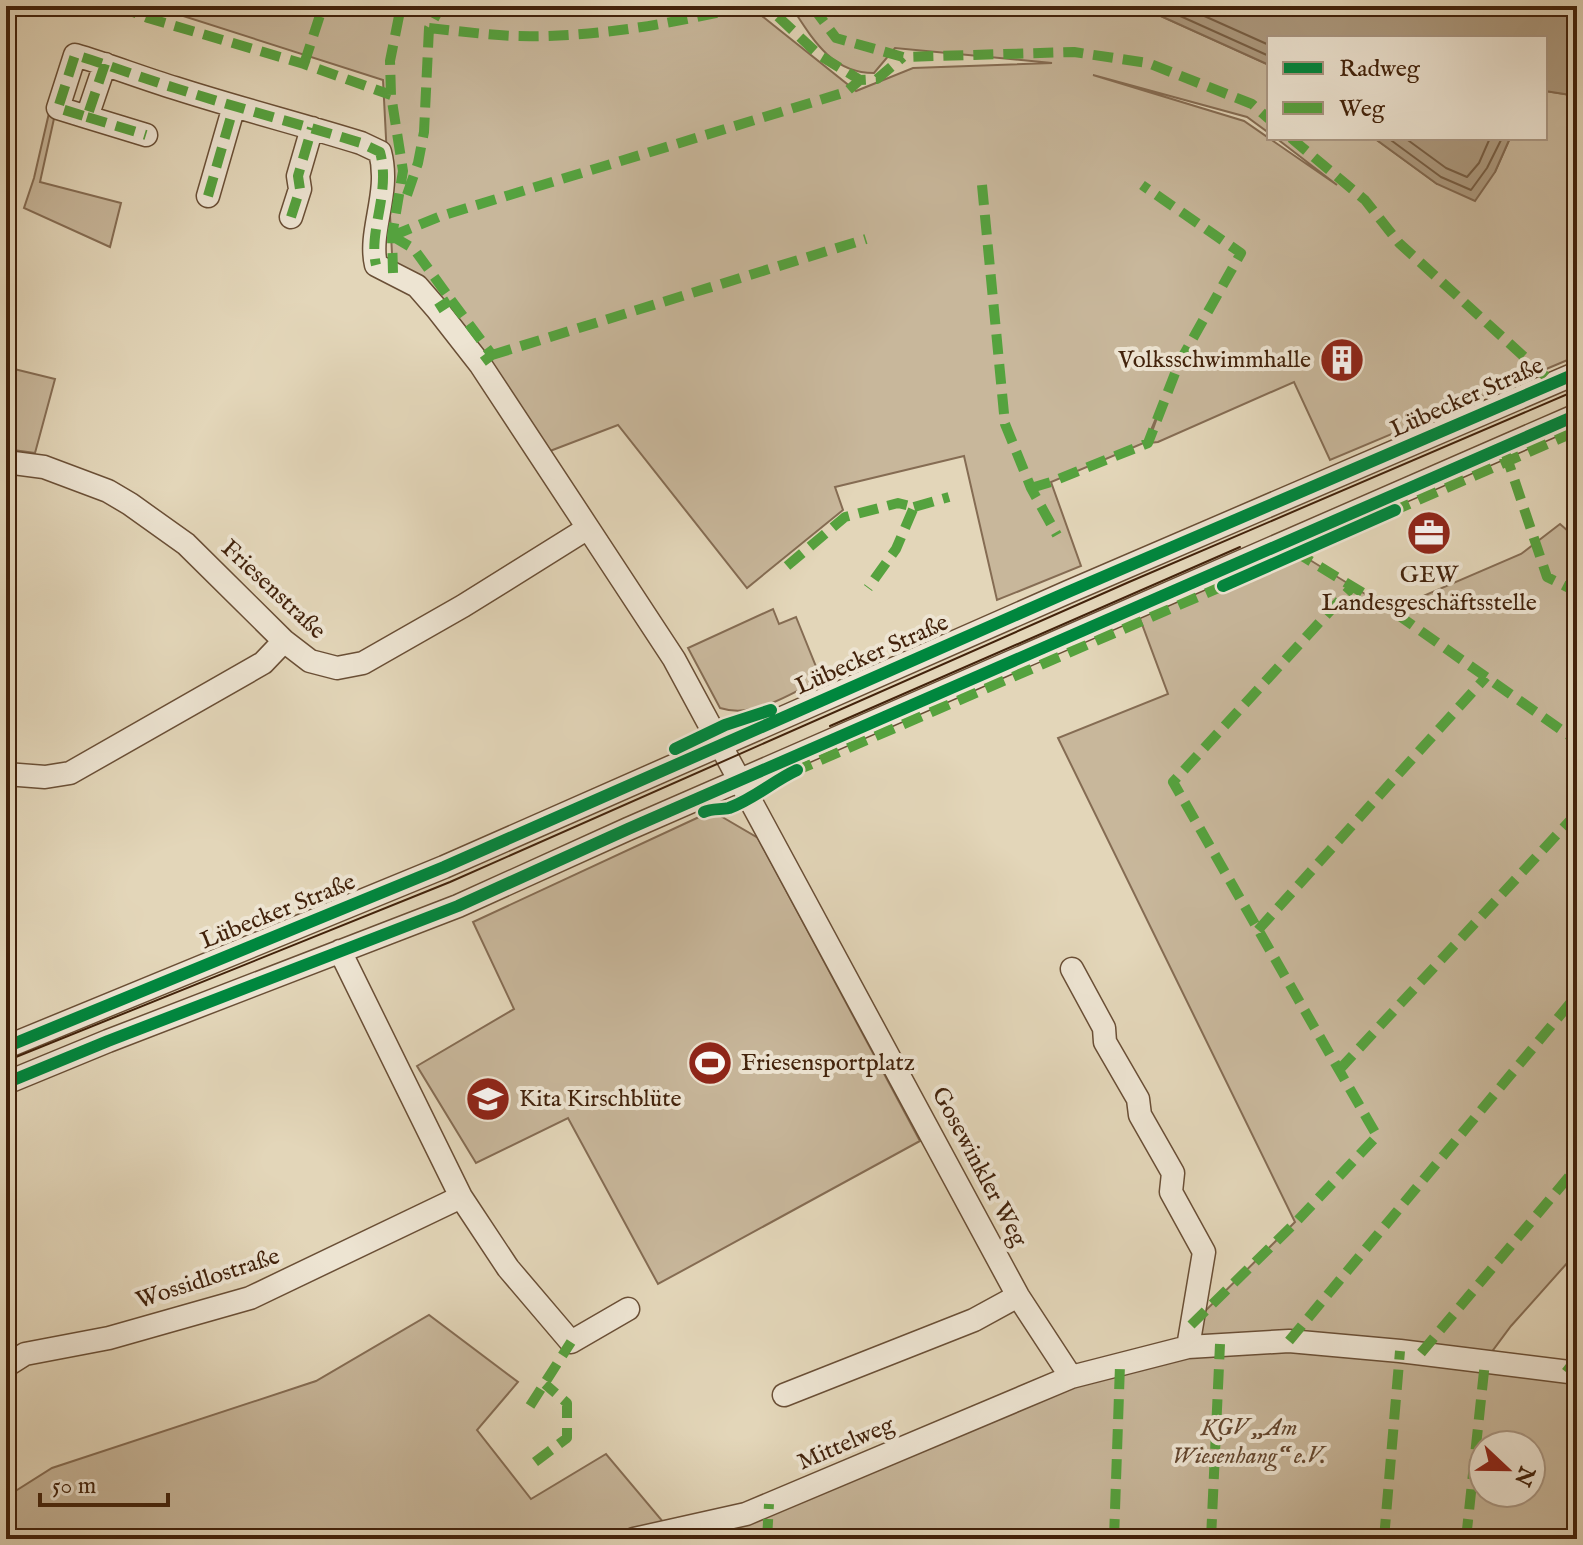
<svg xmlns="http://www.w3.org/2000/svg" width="1583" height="1545" viewBox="0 0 1583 1545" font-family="'IM FELL English',serif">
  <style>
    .green { fill: #c8b79b; stroke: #856c53; stroke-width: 2; fill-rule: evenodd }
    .water { fill: #ac997e; stroke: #826950; stroke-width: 2 }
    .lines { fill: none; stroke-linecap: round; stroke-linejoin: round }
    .shore { stroke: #775e44; stroke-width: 2 }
    .minor-casing { stroke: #6a4f36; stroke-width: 25 }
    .minor { stroke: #ede4d2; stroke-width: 22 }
    .tram { stroke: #42220b; stroke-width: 2 }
    .quiet { stroke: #55a23e; stroke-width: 10; stroke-dasharray: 20 10; stroke-linecap: butt }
    .cycleway-casing { stroke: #ede4d2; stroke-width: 17 }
    .cycleway { stroke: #00873e; stroke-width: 12 }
    .labels { text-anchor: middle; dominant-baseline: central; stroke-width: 8; stroke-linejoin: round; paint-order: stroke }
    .poi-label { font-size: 24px; fill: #42220b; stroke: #ede4d2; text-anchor: start }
    .street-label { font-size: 24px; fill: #42220b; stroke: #ede4d2 }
    .park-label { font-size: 24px; font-style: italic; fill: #64472f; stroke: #ede4d2 }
  </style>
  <rect width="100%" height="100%" fill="#e3d6b9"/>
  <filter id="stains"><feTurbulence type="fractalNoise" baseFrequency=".0025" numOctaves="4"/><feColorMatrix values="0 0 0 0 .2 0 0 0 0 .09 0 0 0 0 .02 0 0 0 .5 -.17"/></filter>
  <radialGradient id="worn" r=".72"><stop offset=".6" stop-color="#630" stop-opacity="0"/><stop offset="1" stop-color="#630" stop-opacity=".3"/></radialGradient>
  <path class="green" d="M152 6H763L762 16 856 91 913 68 1052 63 895 48 874 73C831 73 812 38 791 6H921L1152 12 1269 65V133L1247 117 1093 75 1244 121 1337 185 1276 138H1374L1437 184 1495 172 1510 138H1545V91L1577 96V356L1330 460 1294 382 1158 442 1148 443 1162 404 1146 442 1051 482 1081 566 997 600 964 456 835 487 843 510 747 588 618 425 550 451 393 273 383 80Z
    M49 113 55 114 40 182 121 203 110 247 24 208 34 178Z
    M6 367 55 379 35 453 6 449Z
    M1560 524 1577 539V1252L1511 1326 1485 1361 1566 1372 1577 1358V1539H6V1497L52 1468 316 1381 429 1315 518 1382 477 1430 531 1499 606 1454 669 1529 746 1514 1071 1377 1210 1346 1191 1325 1295 1222 1058 738 1168 694 1136 608 1284 544 1391 610 1521 554ZM1483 1445H1531V1493H1483Z
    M773 609 779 624 796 617 821 679C789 694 755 719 720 708L688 648Z
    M712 811 758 838 920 1141 658 1284 568 1118 476 1163 417 1066 514 1009 473 922Z"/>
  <path class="water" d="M921 6H1577V96L1545 91V38H1269V65L1152 12Z
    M1374 138H1510L1495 172 1475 201 1437 184Z"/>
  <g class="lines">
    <path class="shore" d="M1158 6 1269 56
      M1182 6 1269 45
      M1388 138 1441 177 1471 190 1487 168 1502 138
      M1405 138 1446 168 1467 177 1479 163 1490 138"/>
    <g class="minor-casing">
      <path id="minor" d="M105 64 87 117 58 108 75 55C109 65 142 78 175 88 237 108 300 124 361 143L380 152C391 193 368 231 376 265L417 286 437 309 480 364 588 528
        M87 117 146 135
        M208 196 234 106
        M291 217 300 189 298 176 312 128
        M6 462 44 467 108 491 130 504 186 544 284 641 310 661 337 668 363 663 463 606 588 528 674 659 1018 1296 1071 1377
        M6 774 45 777 70 773 263 663 284 641
        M340 951 461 1197 508 1268 571 1342 628 1309
        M1072 969 1104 1028 1105 1042 1138 1099 1140 1115 1173 1173 1171 1192 1204 1252 1188 1347
        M6 1047 444 867 1068 592 1577 373
        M6 1083 108 1041 458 906 628 829 1577 415
        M6 1366 25 1354 109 1338 250 1298 461 1197
        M784 1395 974 1320 1018 1296
        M634 1539 746 1514 1071 1377 1188 1347 1289 1341 1400 1351 1577 1373"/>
    </g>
    <use href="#minor" class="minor"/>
    <path class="tram" d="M830 726 1240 547
      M6 1061 450 882 1129 582 1577 390"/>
    <path class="quiet" d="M118 6 148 18 304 64 391 95
      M751 6 771 10 819 55 860 80 877 79 903 57
      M812 6 836 38 903 57 1074 52 1148 63 1252 104 1269 119
      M429 28C458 31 487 35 515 36 593 38 671 24 746 6
      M105 64 87 117 58 108 75 55C109 65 142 78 175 88 237 108 300 124 361 143L380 152C391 193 368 231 376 265
      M304 64 323 6
      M87 117 146 135
      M1291 138 1365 200 1399 243 1554 384
      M982 185 1005 424 1031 488 1057 535
      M407 195 418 163 424 132 429 28 441 6
      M208 196 234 106
      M291 217 300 189 298 176 312 128
      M392 236 441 216 846 92 860 80
      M392 236 414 249 451 300 437 309
      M393 273 392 236 403 171 391 95 390 61 401 6
      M6 298 12 299
      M451 300 492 355 480 364
      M492 355 866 239
      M1505 452 1547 577 1577 592
      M1031 488 1051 482 1148 443 1179 363 1241 253 1142 185
      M914 507 949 497
      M1391 512 1577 431
      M1294 551 1391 610 1577 741
      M787 566 845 517 898 503 914 507 896 549 868 588
      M793 772 1230 583
      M1258 930 1486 677
      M1339 1070 1577 813
      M1191 1325 1296 1222 1377 1136 1173 782 1352 587
      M1289 1341 1577 995
      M1421 1353 1577 1167
      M1566 1372 1577 1358
      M530 1406 571 1342
      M535 1462 567 1438V1403L545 1384
      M668 1539V1530
      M767 1539 769 1504
      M1114 1539 1120 1365
      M1211 1539 1220 1344
      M1384 1539 1400 1351
      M1466 1539 1485 1362"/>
    <g class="cycleway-casing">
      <path id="cycleway" d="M1223 586 1395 510
        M675 749 725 725 771 710
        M704 812C712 808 721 810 729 808 754 799 773 781 797 770
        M6 1047 444 867 1068 592 1577 373
        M6 1083 108 1041 458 906 628 829 1577 415"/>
    </g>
    <use href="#cycleway" class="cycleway"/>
  </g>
  <defs>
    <g id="building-disc" transform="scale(2.3)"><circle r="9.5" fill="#8f2418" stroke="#ede4d2"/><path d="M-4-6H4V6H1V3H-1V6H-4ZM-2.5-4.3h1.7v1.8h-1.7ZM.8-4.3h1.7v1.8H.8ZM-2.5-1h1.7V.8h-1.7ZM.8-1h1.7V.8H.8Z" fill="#fff"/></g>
    <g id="office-disc" transform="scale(2.3)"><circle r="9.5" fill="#8f2418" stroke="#ede4d2"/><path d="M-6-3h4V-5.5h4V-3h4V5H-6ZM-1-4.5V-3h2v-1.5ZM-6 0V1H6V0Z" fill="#fff"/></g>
    <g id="stadium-disc" transform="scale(2.3)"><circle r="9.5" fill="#8f2418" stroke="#ede4d2"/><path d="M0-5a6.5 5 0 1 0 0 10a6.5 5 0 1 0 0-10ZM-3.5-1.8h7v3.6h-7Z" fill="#fff"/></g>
    <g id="school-disc" transform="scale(2.3)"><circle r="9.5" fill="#8f2418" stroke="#ede4d2"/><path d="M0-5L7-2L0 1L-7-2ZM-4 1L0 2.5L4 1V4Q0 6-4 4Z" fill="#fff"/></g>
  </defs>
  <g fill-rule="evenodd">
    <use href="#building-disc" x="1342" y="360"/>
    <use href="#office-disc" x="1429" y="533"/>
    <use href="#stadium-disc" x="710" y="1063"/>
    <use href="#school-disc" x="488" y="1099"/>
  </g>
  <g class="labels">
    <g class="poi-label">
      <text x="1311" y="360" text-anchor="end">Volksschwimmhalle</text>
      <text x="1429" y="575" text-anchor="middle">GEW<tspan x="1429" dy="28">Landesgeschäftsstelle</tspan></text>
      <text x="741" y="1063">Friesensportplatz</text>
      <text x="519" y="1099">Kita Kirschblüte</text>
    </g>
    <g class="street-label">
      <text transform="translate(1467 398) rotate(-24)">Lübecker Straße</text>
      <text transform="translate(273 590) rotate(43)">Friesenstraße</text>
      <text transform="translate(872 655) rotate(-24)">Lübecker Straße</text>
      <text transform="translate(278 912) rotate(-22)">Lübecker Straße</text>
      <text transform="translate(979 1167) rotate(62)">Gosewinkler Weg</text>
      <text transform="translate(208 1279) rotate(-18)">Wossidlostraße</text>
      <text transform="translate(846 1444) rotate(-23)">Mittelweg</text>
    </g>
    <g class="park-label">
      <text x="1249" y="1428">KGV „Am<tspan x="1249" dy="28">Wiesenhang“ e.V.</tspan></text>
    </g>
  </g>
  <rect width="1583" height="1545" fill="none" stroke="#e3d6b9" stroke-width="32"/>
  <rect x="8" y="8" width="1567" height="1529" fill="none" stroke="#42220b" stroke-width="4"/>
  <rect x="16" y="16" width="1551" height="1513" fill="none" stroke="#42220b" stroke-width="2"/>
  <rect x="1267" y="36" width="280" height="104" fill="#ede4d2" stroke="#a99682" stroke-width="2"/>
  <rect x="1283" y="62" width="40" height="12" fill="#00873e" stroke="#a99682" stroke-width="2"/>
  <text x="1339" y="76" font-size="24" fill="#42220b">Radweg</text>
  <rect x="1283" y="102" width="40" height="12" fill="#55a23e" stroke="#a99682" stroke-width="2"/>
  <text x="1339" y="116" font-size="24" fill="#42220b">Weg</text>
  <g transform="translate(1507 1469) rotate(112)"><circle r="38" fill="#ede4d2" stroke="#a99682" stroke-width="2"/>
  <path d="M0-6L14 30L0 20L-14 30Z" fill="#8f2418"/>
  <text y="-12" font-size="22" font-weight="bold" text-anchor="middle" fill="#42220b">N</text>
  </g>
  <path d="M40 1493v12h128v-12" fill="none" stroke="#42220b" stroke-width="4"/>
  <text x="52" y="1493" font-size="24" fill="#42220b" stroke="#ede4d2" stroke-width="6" paint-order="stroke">50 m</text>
  <rect width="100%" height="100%" filter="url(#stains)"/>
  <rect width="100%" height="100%" fill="url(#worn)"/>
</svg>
